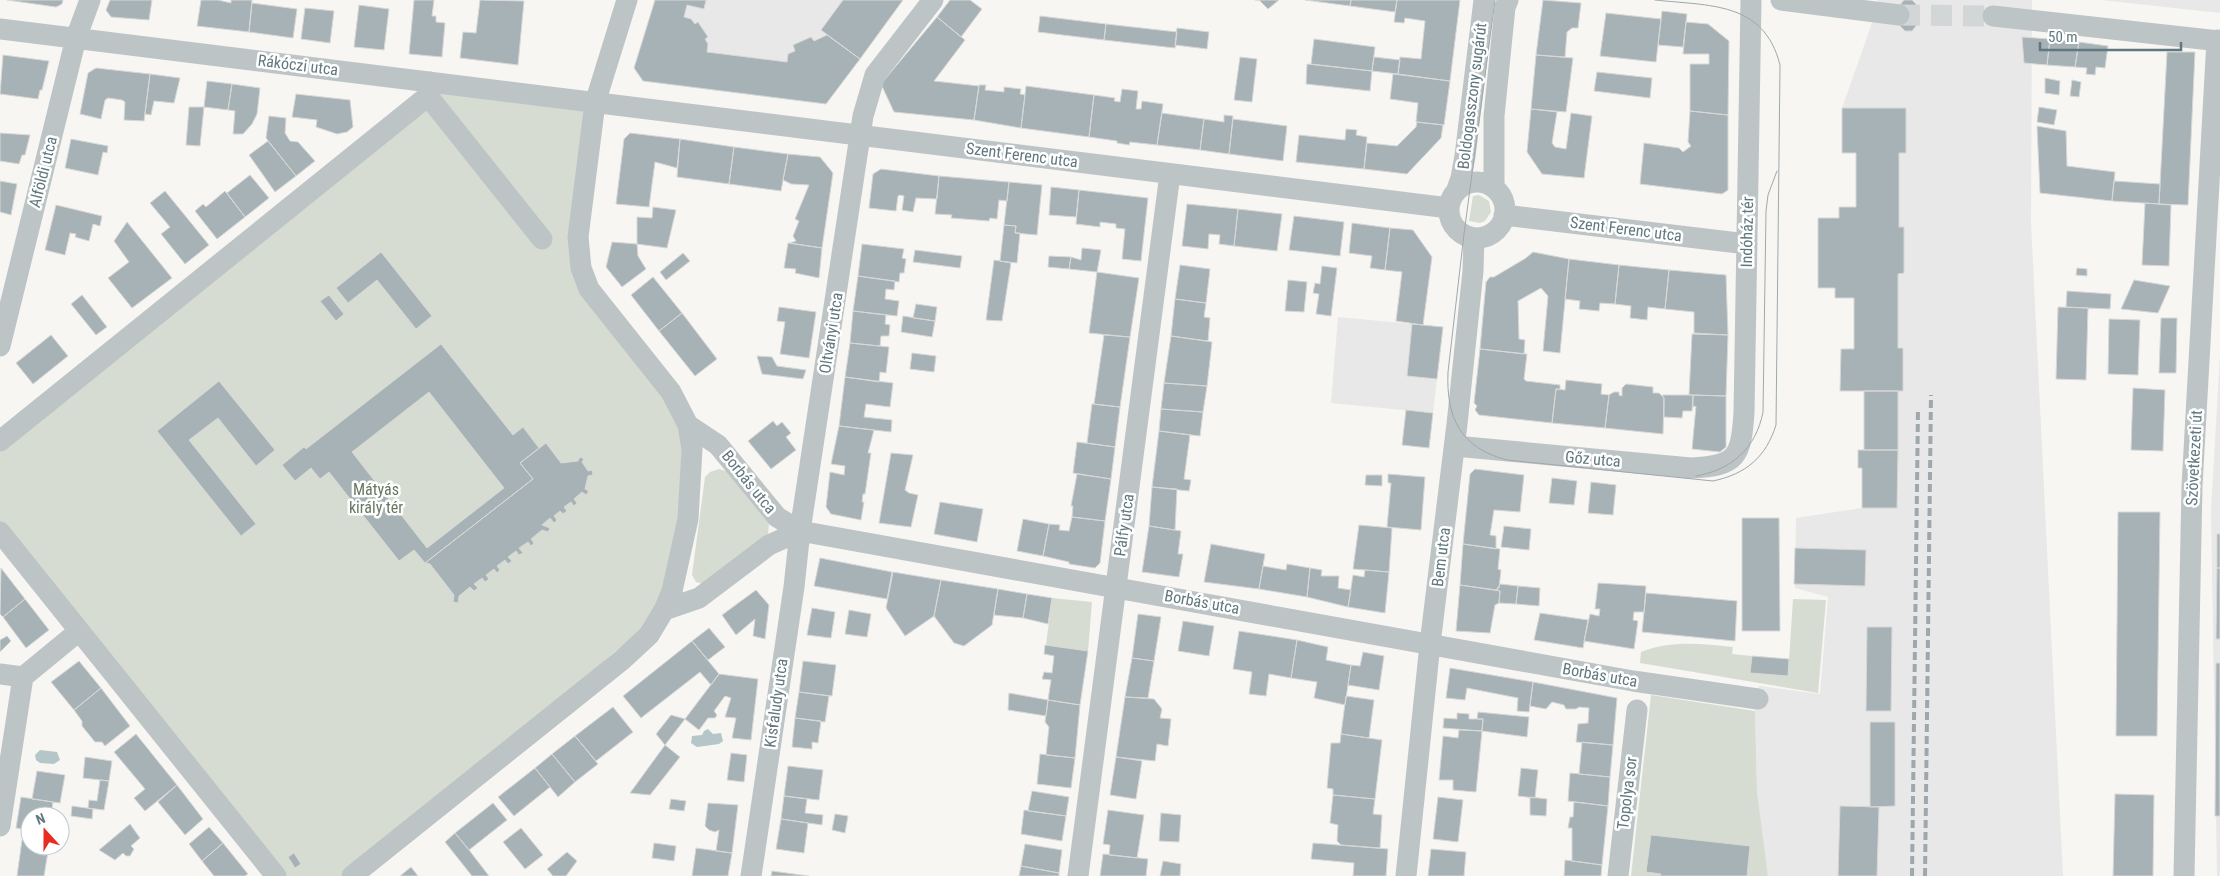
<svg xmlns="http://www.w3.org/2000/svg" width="2220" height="876" viewBox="0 0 2220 876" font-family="'Roboto Condensed',sans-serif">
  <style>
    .built { fill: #e7e8e7 }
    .green { fill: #d7dcd2 }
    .water { fill: #b4c6c7 }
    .building { fill: #a6b2b5; stroke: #d8d8d6; fill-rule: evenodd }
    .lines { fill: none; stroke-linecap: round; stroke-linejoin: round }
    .minor-tunnel { stroke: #d2d6d6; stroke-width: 21; stroke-dasharray: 21 11; stroke-linecap: butt }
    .minor { stroke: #bdc4c6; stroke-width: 21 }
    .tram { stroke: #9ea8ac; stroke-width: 1 }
    .rail { stroke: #9ea8ac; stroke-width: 4; stroke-dasharray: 8 4; stroke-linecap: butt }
    .labels { text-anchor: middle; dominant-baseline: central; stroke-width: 5; stroke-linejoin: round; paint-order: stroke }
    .street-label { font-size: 16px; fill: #61787f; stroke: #fff }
    .park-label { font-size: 16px; fill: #687760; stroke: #fff }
  </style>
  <rect width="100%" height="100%" fill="#f7f6f3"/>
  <path class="built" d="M655 0H903L826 104 643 81 634 68Z
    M1877 0H2032L2031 223 2063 876H1768L1757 791 1755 711 1759 686 1820 694 1828 597 1795 588 1796 518 1862 508V468H1858V450H1864V391H1840L1841 349 1854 348V298H1835V288H1818V218H1839V207H1856V153H1842V108L1871 26Z
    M2101 0H2220V13Z
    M1338 317 1443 327 1433 413 1331 403Z
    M2220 354V876H2217L2211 511Z"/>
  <path class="green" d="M430 82 595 103 581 268 671 392 692 449 664 610 352 876H276L0 532V441Z
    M1479 195 1489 201 1491 212 1485 221 1480 223 1469 221 1473 196Z
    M719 469 726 471 769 523 768 535 703 584 696 582 692 575 705 477 710 472Z
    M1052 598 1092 602 1088 651 1046 645Z
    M1793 599 1826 600 1818 693 1640 663 1641 652C1672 640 1701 644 1733 647L1732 654 1752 656 1750 673 1788 676Z
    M1651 695 1755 711 1757 791 1768 876H1631Z"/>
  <path class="water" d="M708 729 713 734 721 733 723 741 719 744 697 747 691 743 692 736 702 735 704 731Z
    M40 750 57 752 60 760 54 764 40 763 36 760 35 755Z"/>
  <path class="building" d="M7 0H63L62 4 56 7Z
    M110 0H152L149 20 111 17 106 10Z
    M201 0H218L231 3V0H252L249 32 197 26Z
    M414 0H434L432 16H436V22L445 23 442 57 409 54Z
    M480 0 524 1 518 65 460 58 463 32 476 33Z
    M655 0H706L704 9 687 5 684 17 691 19 695 24 698 22 708 37 705 39 708 44 707 52 787 62 788 54 795 51 793 45 811 37 814 41 827 35 860 59 826 104 643 81 634 68Z
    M843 0H903L860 59 821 30Z
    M950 0H970L982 9 961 37 937 17Z
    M1255 0H1279L1268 9 1259 0Z
    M1305 0H1351L1350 6Z
    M1351 0H1397L1395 12 1350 6Z
    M1397 0H1460L1450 81 1398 74 1400 57 1421 59 1425 21 1405 18 1404 23 1394 22Z
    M1543 0 1581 3 1578 28H1572L1567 32 1565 57 1536 55Z
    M1904 0H1912L1916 4V26L1912 31H1905L1900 26V5Z
    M252 3 297 9 293 38 249 32Z
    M359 5 389 9 384 50 354 47Z
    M305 8 334 11 330 43 301 39Z
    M1662 11 1687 14 1683 47 1658 45Z
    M1606 13 1661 19 1656 62 1600 56Z
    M1040 16 1106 24 1104 40 1038 32Z
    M937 17 965 40 934 81 979 86 974 120 894 112 881 84Z
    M1686 22 1708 24 1729 41 1728 115 1690 111V64H1709V54H1683Z
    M1106 24 1177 32 1175 48 1104 40Z
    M1177 28 1209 32 1207 49 1175 45Z
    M2022 37 2050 39 2047 65 2024 63Z
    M1314 39 1375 47 1372 71 1311 64Z
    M2050 39 2079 42 2075 67 2047 65Z
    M2079 42 2108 46 2105 68 2096 67 2095 75 2086 74 2087 68 2075 67Z
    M2167 52H2195L2188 205 2159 204Z
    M3 55 49 61 42 90H40L38 99 0 94Z
    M1536 55 1573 58 1566 112 1531 109Z
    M1240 57 1257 59 1252 102 1234 100Z
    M1374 57 1400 60 1398 74 1372 71Z
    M1307 64 1372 71 1370 91 1306 84Z
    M96 68 150 74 144 121 124 120 125 102 122 100 108 98 105 100 101 119 80 114 88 73Z
    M1597 72 1652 78 1650 98 1594 91Z
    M150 74 180 78 174 103 154 101 151 115 145 114Z
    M1393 74 1450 81 1444 125 1416 122 1418 103 1390 99Z
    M2045 78 2060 81 2059 95 2045 93Z
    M2072 80 2081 82 2079 97 2070 96Z
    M207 81 232 84 228 110 204 107Z
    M232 84 260 88 257 114 252 124 243 134H233L235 111 228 110Z
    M979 85H986L985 90 1004 92V87L1021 89 1020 94 1025 95 1021 128 974 120Z
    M1026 86 1094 95 1089 137 1021 128Z
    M1122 89 1138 91 1136 109H1141L1142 101 1163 104 1157 145 1130 142 1129 145 1117 143V141L1089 137 1094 95 1115 98 1114 101 1120 102Z
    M296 94 350 100 353 127 347 132 337 134 316 127 317 120 292 117Z
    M189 107H204L200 146 186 145Z
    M2039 107 2057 110 2054 125 2037 122Z
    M1842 108H1906V153H1899V227H1904V273L1898 274V348H1903V391H1840L1841 349H1854V298H1835V288H1818V218H1839V207H1856V153H1842Z
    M1531 109 1557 112 1552 143 1555 147 1566 149 1571 113 1592 116 1584 178 1542 174 1527 152Z
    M1690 111 1728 115V190L1722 194 1640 184 1644 143 1679 148 1683 152 1691 146 1688 142Z
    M1162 113 1204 119 1200 150 1157 145Z
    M1224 115 1233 116 1229 154 1200 150 1204 119 1224 122Z
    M269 116 286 118 285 133 290 141 298 142 315 161 296 176 266 138Z
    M1233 119 1287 126 1283 161 1229 154Z
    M1417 122 1443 125 1441 138 1407 174 1364 169 1367 143 1397 146 1416 127Z
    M2037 126 2066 131 2067 166 2115 172 2112 201 2040 193Z
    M1346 129 1357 130 1356 135 1367 137 1364 169 1296 162 1299 135 1345 140Z
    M0 133 30 135 25 155H22L19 164 0 161Z
    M630 133 680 139 677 168 655 162 649 207 616 204 624 139Z
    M71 139 108 146 107 153 103 152 98 175 65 168Z
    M680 139 734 147 729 184 677 177Z
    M268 141 296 176 275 192 249 155Z
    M734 147 788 154 781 191 729 184Z
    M788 154 820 157 833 173 822 248 790 243 796 241 793 236 799 221 795 219 809 185 791 184 783 180Z
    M881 169 939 176 937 199 916 198 913 212 902 210 904 196 900 195 898 196 896 211 869 208 873 174Z
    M250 175 269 198 245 217 227 193Z
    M939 176 1009 182 1007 201 999 200 997 219 990 218 989 221 951 218 952 215 935 214Z
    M0 181 17 184 11 215 0 212Z
    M2114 181 2160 184 2159 204 2112 201Z
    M1009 182 1042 185 1037 235 1015 233 1016 226 1004 225Z
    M1051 187 1079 190 1076 217 1049 215Z
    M1079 190 1148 198 1141 261 1122 259 1125 229 1116 228V224L1100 222V227L1076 224Z
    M165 191 209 245 185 264 161 234 170 227 150 203Z
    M225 191 245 217 217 239 195 211 203 204 206 207Z
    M2145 203 2171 205 2169 266 2142 265Z
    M1187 204 1238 209 1234 246 1219 244 1220 235 1209 234 1208 249 1182 246Z
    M56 205 102 216 100 226 93 224 89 241 75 237 76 234 70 233 65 255 45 250Z
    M653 207 676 210 667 248 637 244V217L652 218Z
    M1238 209 1282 214 1277 251 1234 246Z
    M1294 216 1344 222 1340 256 1289 250Z
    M127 222 172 278 132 308 108 278 129 262 114 241Z
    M1352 223 1390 228 1385 270 1370 268 1372 256 1349 253Z
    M1004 225 1016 226 1015 233H1020L1017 263 1000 261Z
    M1390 228 1413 230 1432 257 1423 325 1396 321 1402 272 1385 270Z
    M612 242 637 244 638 256 646 269 622 287 606 267Z
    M788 243 822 248 819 278 795 273 796 269 784 268Z
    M862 244 904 249 902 258 906 259 904 273H900L899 282 858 276Z
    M1082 248 1101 250 1097 272 1069 269 1071 257 1081 260Z
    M915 250 962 256 960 268 913 262Z
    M381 252 432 316 416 329 377 280 348 303 336 288Z
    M1533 252 1569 259 1560 353 1543 351 1548 296 1541 288 1518 301 1519 339 1525 340 1524 354 1480 349 1486 282 1490 277H1494L1526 258Z
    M683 253 690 261 666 280 660 272Z
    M1049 256 1071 257 1069 269 1048 267Z
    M1569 259 1619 265 1615 304 1600 303 1599 311 1579 309 1580 301 1565 299Z
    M994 260 1011 263 1002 321 986 320Z
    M1180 265 1210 269 1206 303 1175 299Z
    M1619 265 1669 270 1665 309 1648 307 1647 320 1630 318 1631 306 1615 304Z
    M1322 266 1337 268 1331 316 1316 314 1319 294 1313 293 1315 283 1320 284Z
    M2077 268 2087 269V276L2076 275Z
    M1669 270 1726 275 1728 335 1694 333V312L1665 309Z
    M1097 272 1139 278 1130 337 1089 333Z
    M858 276 895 281 894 290 886 289 885 299 899 301 897 316 853 311Z
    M653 277 682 313 659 331 631 295Z
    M1288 280 1307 282 1304 312 1285 311Z
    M2134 280 2170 286 2158 313 2121 309Z
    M2067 291 2111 294 2110 309 2066 307Z
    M82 295 107 327 96 335 71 304Z
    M329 295 344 314 336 321 320 301Z
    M1175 299 1206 303 1204 317 1210 318 1208 341 1171 336Z
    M916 304 937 307 935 321 913 318Z
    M779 307 816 312 809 358 780 354 785 322 777 321Z
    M2058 307 2088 308 2086 380 2056 379Z
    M853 311 886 315 885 324 890 325 889 336H881L880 346 850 343Z
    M682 313 717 359 695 376 659 331Z
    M903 316 935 321 932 337 901 332Z
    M2161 318H2177L2176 373H2159Z
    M2109 319 2140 320 2138 375 2108 374Z
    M1412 324 1443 327 1437 379 1407 376Z
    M1692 334 1728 335 1726 396 1689 395Z
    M51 335 68 356 33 384 16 363Z
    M1104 335 1130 337 1120 407 1094 404Z
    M1171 336 1212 342 1207 386 1164 383Z
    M850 343 889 347 886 373 880 372 879 382 845 377Z
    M441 344 513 435 523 427 539 448 520 463 533 479 425 563 414 550 399 561 329 472 320 479 311 468 295 481 282 465 304 447 306 449ZM429 392 504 488 427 548 352 452Z
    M1480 349 1527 354 1524 379 1526 381 1560 385V389H1556L1552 423 1479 415 1475 410 1477 406 1474 403Z
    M912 353 936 356 934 372 910 369Z
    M757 356 772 357 777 366 806 370 803 379 762 374Z
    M845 377 893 383 890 407 866 404 864 417 892 420 891 432 839 426Z
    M1566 380 1602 384 1601 394 1609 395 1605 428 1552 423 1556 389 1565 390Z
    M219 381 275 450 256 466 218 418 189 440 256 524 241 536 157 431Z
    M1164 383 1207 386 1203 412 1161 409Z
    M1626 384 1653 387V393H1659L1664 398 1663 434 1605 428 1609 395 1614 392H1619V395L1622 396V388Z
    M2133 388 2165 390 2163 451 2131 450Z
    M1864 391H1898V450H1864Z
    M1662 395H1693L1692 411H1683L1682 418 1664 417V398Z
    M1693 395 1726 396V447L1720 452 1692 449 1696 406 1693 407Z
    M1092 404 1120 407 1115 447 1087 443Z
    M1161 409 1203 412 1200 436 1159 431Z
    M1406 410 1433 413 1429 448 1402 445Z
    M773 421 777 426 782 422 791 433 786 437 796 450 771 469 748 441Z
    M839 426 874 430 868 453H871L865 494H863L862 502H864L861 520 831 514 826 507 830 472 844 475 845 466 831 464Z
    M1159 431 1190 435 1184 479 1191 480 1189 491 1152 487Z
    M1077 442 1115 447 1111 479 1073 473Z
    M546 443 561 463 578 461 580 457 584 459 582 462 588 471 592 470 593 475 588 476 585 489 589 491 586 495 582 492 574 499 577 503 574 506 571 502 564 507 567 511 563 514 560 511 554 516 557 520 554 523 550 518 542 525 550 528 548 532 542 530 531 539 534 543 531 546 528 542 519 548 523 553 519 555 516 551 508 557 512 561 508 564 505 560 497 566 500 570 497 573 494 569 486 575 489 579 485 582 482 578 474 584 478 588 474 591 470 587 459 596 458 603 453 602 454 595 430 564 425 563 533 479 520 463Z
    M1858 450H1898L1897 508H1862V468H1858Z
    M891 453 913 455 905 490 909 493 918 495 911 527 879 523Z
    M1475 469 1524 475 1520 512 1494 510 1490 535 1496 536V549L1463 544 1470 474Z
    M1077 474 1111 479 1105 521 1072 517 1073 506H1071Z
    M1388 474 1425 477 1421 530 1387 527 1391 483H1388Z
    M1366 475H1382V486L1365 485Z
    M1552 478 1577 481 1574 505 1549 503Z
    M1591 482 1616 485 1613 515 1588 513Z
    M1152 487 1177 489 1175 530 1149 526Z
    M940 502 983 509 977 542 934 534Z
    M2118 512H2160L2157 736H2116Z
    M1072 517 1105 521 1100 563 1095 568 1069 564V562L1043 556 1049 524 1060 525 1059 530 1069 531Z
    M1742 518H1779L1780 631H1742Z
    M1023 519 1049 524 1043 556 1017 551Z
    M1359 525 1392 528 1389 572 1353 569Z
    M1149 526 1181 531 1178 554H1183L1179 577 1142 572Z
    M1504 526 1531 529 1529 550 1501 547Z
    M2217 534H2220V568H2217Z
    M1211 544 1265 554 1259 589 1204 582Z
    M1463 544 1500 549 1498 569 1501 570 1499 588H1497V590L1460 585Z
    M1795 548 1866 550 1865 586 1794 584Z
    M820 558 892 572 887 599 814 586Z
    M1287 564 1310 568 1307 597 1259 589 1263 566 1286 570Z
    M1 568 25 599 3 617 0 614Z
    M1310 568 1322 570 1321 576H1339L1338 588 1351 590 1348 607 1307 597Z
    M2217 568H2220V639H2216Z
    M1365 570 1389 572 1385 613 1348 607 1353 575 1364 577Z
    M893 572 941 580 934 616 905 636 886 608Z
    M941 580 998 589 992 625 964 646 954 643 934 616Z
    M1598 583 1646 586 1644 612H1634L1633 620 1638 621 1634 649 1584 641 1590 614 1599 616 1600 609H1595Z
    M1500 584 1518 586 1516 604 1499 603 1500 591 1497 590Z
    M1460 585 1500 591 1499 603 1495 605 1490 633 1456 631Z
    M1518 586 1540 588 1539 606 1516 604Z
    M998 589 1027 594 1023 618 994 615Z
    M756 590 769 605 765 639 753 636 755 619 736 635 722 615Z
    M1646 593 1737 601 1735 641 1642 632Z
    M1027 594 1052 598 1048 624 1023 618Z
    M25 599 49 630 26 648 3 617Z
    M812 608 835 612 831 638 807 635Z
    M849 610 871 614 867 637 845 634Z
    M1540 613 1588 620 1583 648 1534 640Z
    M1138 614 1161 617 1154 661 1132 658Z
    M1183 621 1214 626 1209 656 1178 651Z
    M1867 627H1892L1891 711H1866Z
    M709 628 725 647 708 660 692 641Z
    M1239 631 1297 640 1291 678 1269 674 1266 696 1249 694 1252 672 1233 669Z
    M7 636 11 641 0 652V640Z
    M1297 640 1328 647 1326 660 1351 665 1345 705 1314 698 1317 682 1291 678Z
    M692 641 719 674 711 685 700 672 641 718 623 696Z
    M1045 645 1088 651 1080 705 1048 700 1051 680 1042 679 1044 672 1052 673 1054 656 1044 654Z
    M1363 652 1384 656 1379 690 1348 685 1351 665 1360 666Z
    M1752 656 1789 659 1788 676 1750 673Z
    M1132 658 1154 661 1148 698 1125 697Z
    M79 661 101 688 74 710 51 682Z
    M803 661 836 665 832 696 799 692Z
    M2216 663H2220V816H2215Z
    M1450 668 1533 682 1529 712 1517 711 1518 698 1467 688 1465 700 1446 698Z
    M719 674 758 679 751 740 732 738 736 718 725 717 731 698 725 696 714 711 717 715 715 718H708L699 730 685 719Z
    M1533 682 1617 698 1613 745 1576 742 1578 724 1588 723 1589 708 1579 707 1576 709H1566L1564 705 1552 702 1546 709 1530 706Z
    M101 688 130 726 105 746 102 742H95L82 726V721L74 710Z
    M799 692 829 696 825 722 795 718Z
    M1009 693 1048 700 1046 716 1008 710Z
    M1346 696 1374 700 1369 738 1341 734Z
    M1125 697 1154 699 1162 709 1160 718 1171 719 1168 746 1157 744 1155 761 1116 757Z
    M1048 700 1080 705 1075 758 1046 755 1049 727 1045 722Z
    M613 707 633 732 596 761 575 736Z
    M1478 712 1529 717 1527 737 1482 731 1483 719H1477Z
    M1457 713 1469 714V719H1483L1482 731 1443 728 1444 718 1457 719Z
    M671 715 685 719 665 745 656 734Z
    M795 718 821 721 818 743 812 742V749L792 747Z
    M1870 722H1895V806L1870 807Z
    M1459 730 1482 731 1476 792 1453 790V780H1439L1443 736 1458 738Z
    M136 734 177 785 145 811 134 798 145 789 114 752Z
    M1341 734 1382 740 1375 799 1333 795V789L1327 788 1331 743H1340Z
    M575 736 598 764 575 782 552 754Z
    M1582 742 1613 745 1610 777 1579 774Z
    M665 745 680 757 650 795 630 793Z
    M731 753 747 755 744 782 727 780Z
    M552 754 575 782 558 797 535 768Z
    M1040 754 1075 758 1071 788 1037 784Z
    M85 757 112 761 109 781 83 778Z
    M1116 757 1142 761 1136 799 1110 795Z
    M788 766 823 770 819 800 784 796Z
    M535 768 550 787 514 816 498 797Z
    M1521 768 1538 770 1535 798 1518 796Z
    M37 771 65 775 60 803 32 799Z
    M1570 773 1610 777 1608 806 1568 801Z
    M100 780 109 781 104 810 88 808 89 800 97 801Z
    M177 785 203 819 185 835 158 802Z
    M1032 791 1069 797 1066 816 1028 811Z
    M2115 794 2154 795 2153 876H2113Z
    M1333 795 1375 799 1373 814 1382 815 1380 848 1341 845 1337 841 1338 825 1330 823Z
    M784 796 807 799 805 813 823 815 822 825 781 819Z
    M21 797 53 802 51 816H30V830L16 828Z
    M1438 797 1463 800 1458 842 1433 839Z
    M1530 797 1547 799 1546 816 1530 815Z
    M671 799 686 801 684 811 669 809Z
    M1574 802 1608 806 1602 865 1572 861V828H1568L1570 817H1573Z
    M493 803 507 820 469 850 455 833Z
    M708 803 738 805 732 853 716 851 719 830 715 832 709 830 705 826Z
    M72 806 93 809 92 819 71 816Z
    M1840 806 1879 807 1877 876H1838Z
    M1024 810 1066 816 1062 841 1021 834Z
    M1108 810 1144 815 1137 858 1109 855 1110 845 1103 844Z
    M1161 813 1181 815 1179 842 1159 841Z
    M835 814 848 816 845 833 832 830Z
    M781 819 808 823 804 853 776 849Z
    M130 824 140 838 131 846 134 849 130 856H126L123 853 115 860 99 850Z
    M209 827 223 843 202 861 189 844Z
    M521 828 543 855 525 869 503 842Z
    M455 833 469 850 489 876H472L445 842Z
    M1651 835 1750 846 1747 876H1660L1661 874 1646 872Z
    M22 840 30 841V846H49L44 876H17Z
    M223 843 248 874 245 876H214L202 861Z
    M654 843 676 846 674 861 652 858Z
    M1313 843 1388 849 1386 876H1353L1354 863 1311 859Z
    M1025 844 1062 850 1059 873 1021 866Z
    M696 848 732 853 728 876H692Z
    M1431 849 1466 852 1464 876H1428Z
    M567 852 577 861 566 876H553L547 869Z
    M294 853 301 864 295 868 288 857Z
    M1103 854 1148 859 1146 876H1100Z
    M1565 860 1602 865 1601 876H1564Z
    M1163 861 1181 864 1180 876H1160Z
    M1021 866 1059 873V876H1019Z
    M411 867 418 876H400Z
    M772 871 809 876H771Z"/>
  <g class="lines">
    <path class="minor-tunnel" d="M1899 15 1993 16"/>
    <path class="minor" d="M1781 0 1899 15
      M1993 16 2220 41
      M0 29 1449 208
      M428 96 542 239
      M1449 210a28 28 0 1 1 56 0a28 28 0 1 1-56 0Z
      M1494 188V116L1505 7 1508 0
      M1456 192 1461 178 1465 156 1484 0
      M1504 215 1747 244
      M0 346 76 38 90 0
      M688 425 718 445 777 517 800 531 1633 681 1758 699
      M0 441 428 96 430 82
      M1455 446 1691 468C1737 466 1741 457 1744 413L1751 0
      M0 532 276 876
      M664 610 699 598 769 545 800 531
      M0 674 23 677 79 631
      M0 826 23 677
      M352 876 622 660 649 635 664 610 672 591 688 519 692 449 688 425 671 392 589 289 581 268 578 237 595 103 627 0
      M751 876 794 587 800 531 863 116 875 75 933 0
      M1078 876 1170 174
      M1406 876 1430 644 1457 424 1473 271 1474 238
      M1618 876 1637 710
      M2184 876 2192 486 2217 40"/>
    <path class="tram" d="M1495 0 1464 234 1448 372C1446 417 1460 448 1507 460L1713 481C1746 474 1766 457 1776 425L1780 65C1764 1 1709 6 1655 0
      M1696 476C1732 470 1756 448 1763 412L1766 211 1768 195 1777 171"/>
    <path class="rail" d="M1912 876 1918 409
      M1925 876 1931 395"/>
  </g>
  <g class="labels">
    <g class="street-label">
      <text transform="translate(298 65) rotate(7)">Rákóczi utca</text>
      <text transform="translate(1472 96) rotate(-83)">Boldogasszony sugárút</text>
      <text transform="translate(1022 155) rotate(7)">Szent Ferenc utca</text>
      <text transform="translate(43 172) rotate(-76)">Alföldi utca</text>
      <text transform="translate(1626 229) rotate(7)">Szent Ferenc utca</text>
      <text transform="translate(1747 232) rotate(-89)">Indóház tér</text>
      <text transform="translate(831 333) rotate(-81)">Oltványi utca</text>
      <text transform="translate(2194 458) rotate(-87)">Szövetkezeti út</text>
      <text transform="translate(1593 459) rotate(5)">Gőz utca</text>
      <text transform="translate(749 482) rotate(51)">Borbás utca</text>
      <text transform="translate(1124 525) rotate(-82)">Pálfy utca</text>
      <text transform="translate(1441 557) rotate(-83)">Bem utca</text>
      <text transform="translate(1202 602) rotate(10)">Borbás utca</text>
      <text transform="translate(1600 675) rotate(10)">Borbás utca</text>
      <text transform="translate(776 703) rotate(-82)">Kisfaludy utca</text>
      <text transform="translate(1627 793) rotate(-83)">Topolya sor</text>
    </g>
    <g class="park-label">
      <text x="376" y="489">Mátyás<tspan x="376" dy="18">király tér</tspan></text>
    </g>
  </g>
  <g transform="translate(45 831) rotate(339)"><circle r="24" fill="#ffffff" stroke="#c0c9cc"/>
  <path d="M0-4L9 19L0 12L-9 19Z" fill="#e82c22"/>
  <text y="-8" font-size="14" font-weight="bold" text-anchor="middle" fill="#61787f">N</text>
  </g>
  <path d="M2040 42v8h141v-8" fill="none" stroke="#61787f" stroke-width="2.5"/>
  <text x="2048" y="42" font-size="15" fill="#61787f" stroke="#ffffff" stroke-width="4" paint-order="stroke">50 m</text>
</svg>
